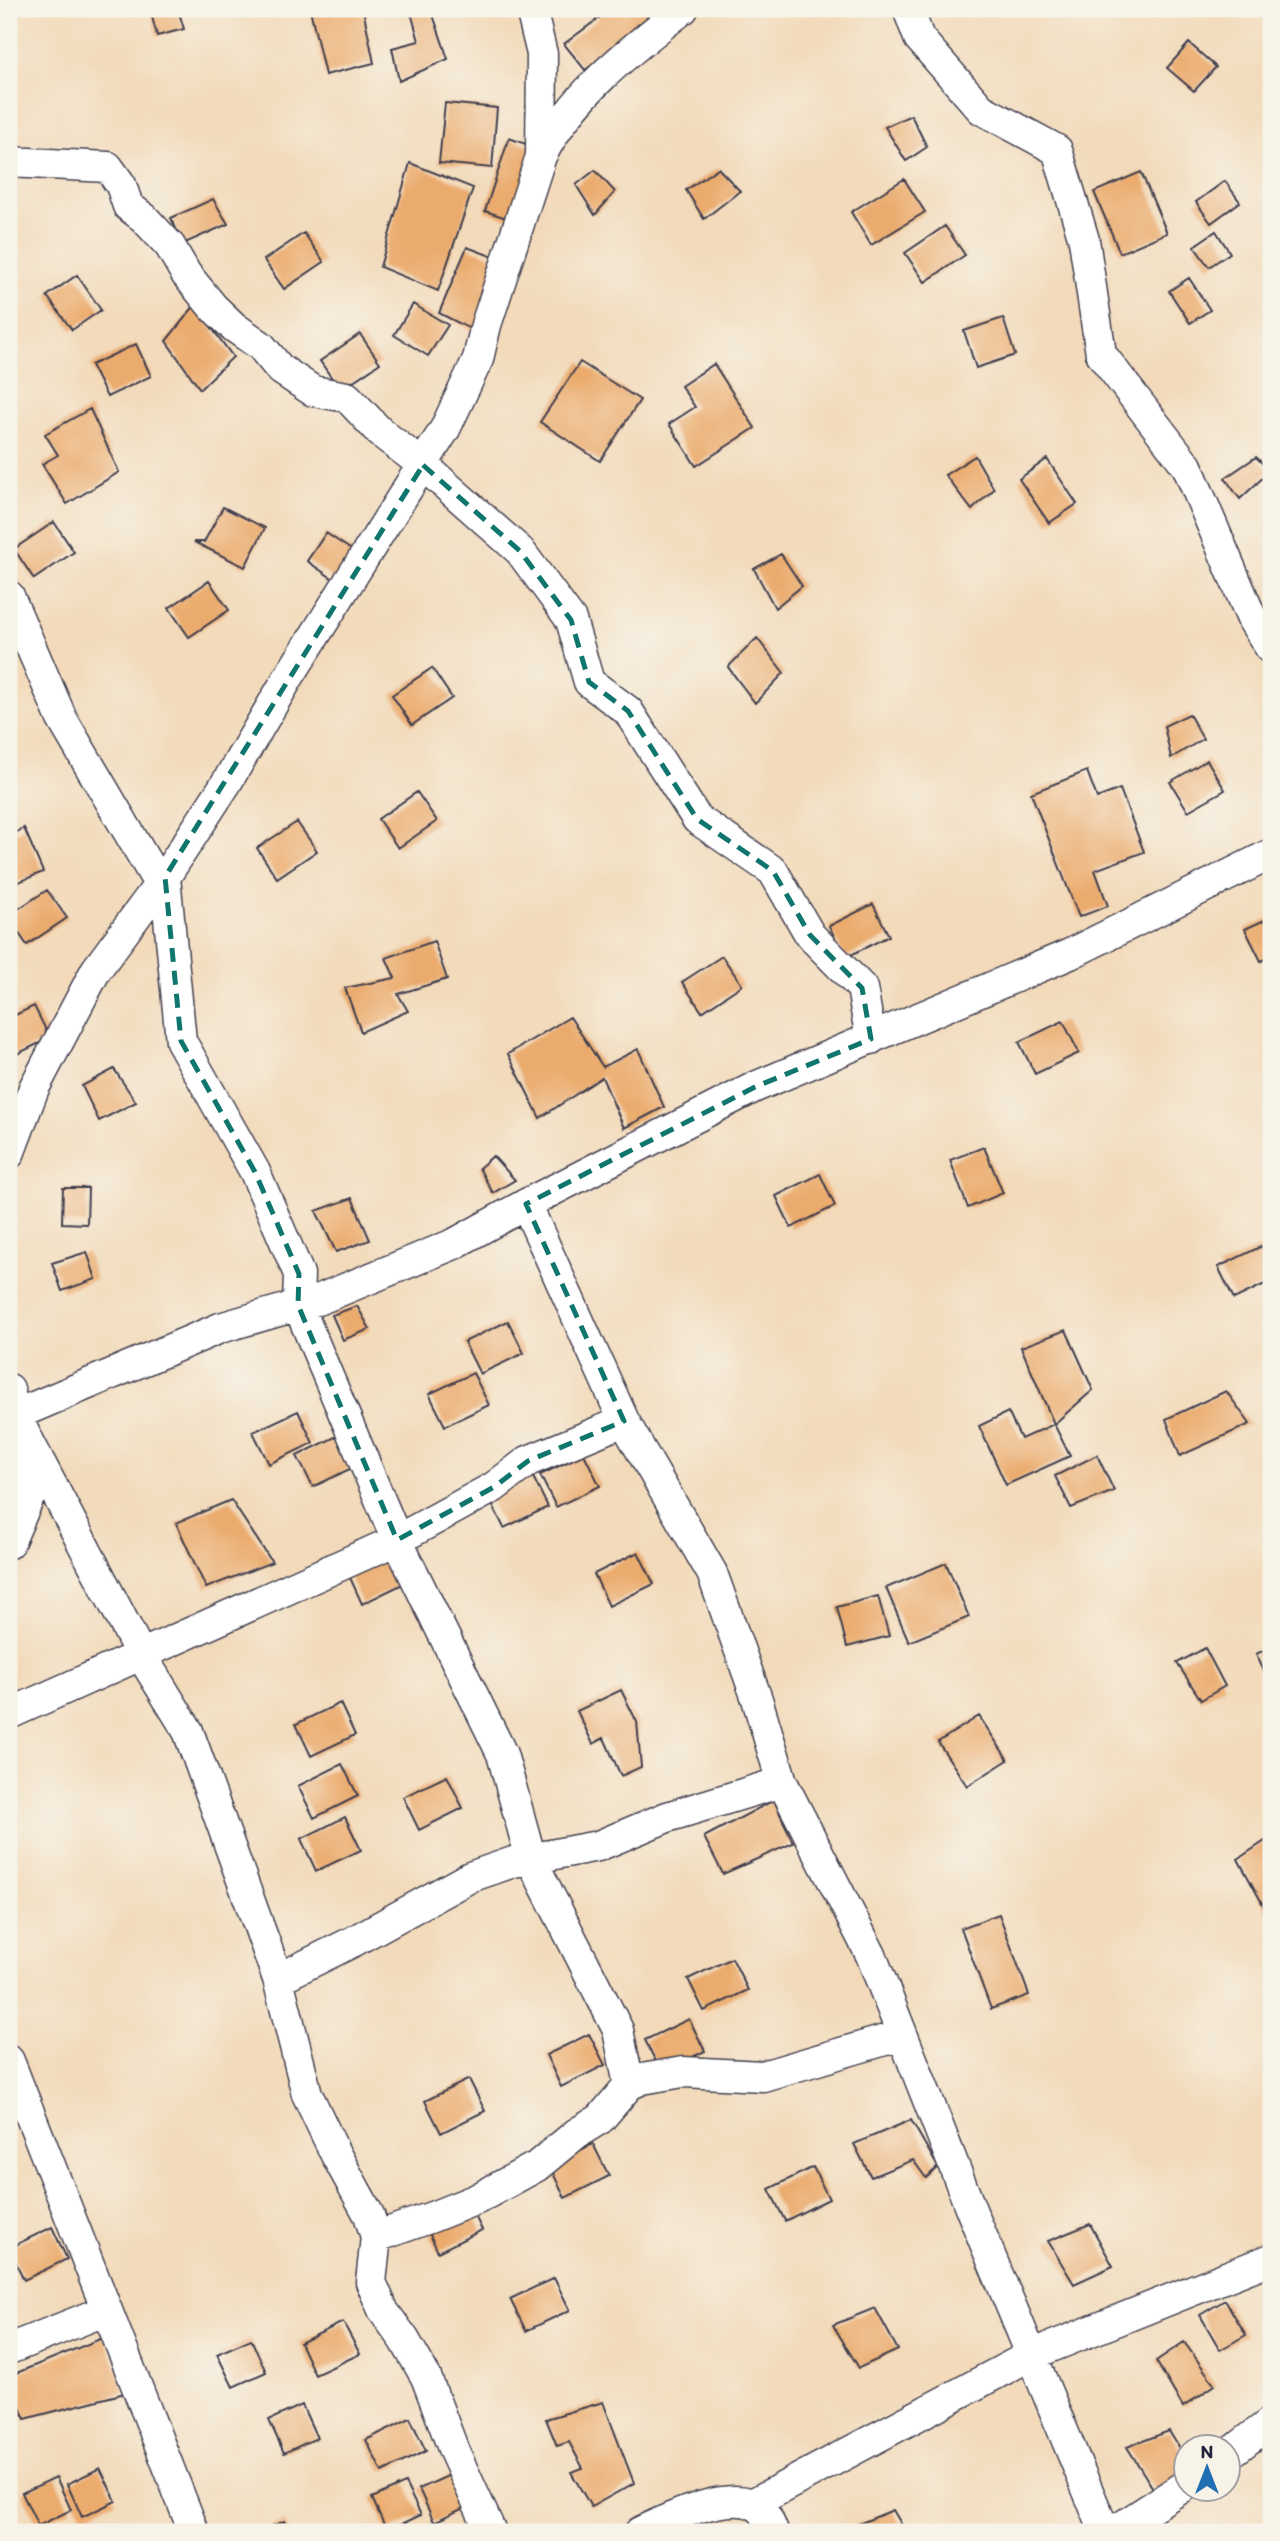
<svg xmlns="http://www.w3.org/2000/svg" width="1280" height="2541" viewBox="0 0 1280 2541" font-family="Itim,sans-serif">
  <style>
    .building { fill: #ebab6d }
    .lines { fill: none; stroke-linecap: round; stroke-linejoin: round }
    .street-casing { stroke: #413e4e; stroke-width: 33 }
    .street { stroke: #fff; stroke-width: 30 }
    .marked { fill: none; stroke: #0f766e; stroke-width: 5; stroke-dasharray: 14 9; stroke-linejoin: round }
  </style>
  <rect width="100%" height="100%" fill="#f7f3e8"/>
  <filter id="ink" filterUnits="userSpaceOnUse"><feTurbulence type="fractalNoise" baseFrequency=".0143" numOctaves="2"/><feDisplacementMap in="SourceGraphic" scale="14" xChannelSelector="R" yChannelSelector="G"/><feConvolveMatrix kernelMatrix="1 2 1 2 8 2 1 2 1" color-interpolation-filters="sRGB"/></filter>
  <filter id="wash" filterUnits="userSpaceOnUse"><feTurbulence type="fractalNoise" baseFrequency=".00686" numOctaves="4" result="noise"/><feDisplacementMap in="SourceGraphic" scale="28" xChannelSelector="R" yChannelSelector="G"/><feGaussianBlur stdDeviation="1.57" result="paint"/><feColorMatrix in="noise" values="0 0 0 0 0 0 0 0 0 0 0 0 0 0 0 0 0 1.4 0 .05"/><feComposite in="paint" operator="in"/></filter>
  <g filter="url(#wash)">
    <rect width="100%" height="100%" fill="#f2daba"/>
    <g id="blocks">
      <path class="building" d="M150 9H178L184 29 157 36Z
        M310 9H363L374 63 325 75Z
        M410 9H431L448 59 399 81 392 48 419 41Z
        M593 9H672L585 70 564 44 599 18Z
        M1189 43 1216 67 1194 91 1167 68Z
        M445 103 497 108 492 168 439 163Z
        M911 115 927 147 906 161 885 127Z
        M509 138 540 149 516 221 485 211Z
        M410 163 473 188 438 291 380 267Z
        M718 168 740 191 704 219 686 190Z
        M595 170 615 192 595 215 576 185Z
        M1141 172 1167 233 1120 253 1094 192Z
        M904 179 925 212 871 245 851 212Z
        M1225 181 1240 202 1211 223 1196 202Z
        M213 199 228 224 183 244 171 218Z
        M945 226 965 255 925 282 905 253Z
        M1216 231 1230 253 1209 267 1194 246Z
        M304 233 324 262 284 289 264 260Z
        M467 247 507 262 476 332 439 313Z
        M77 275 101 310 72 330 47 296Z
        M1189 278 1210 310 1190 323 1169 291Z
        M413 304 448 325 428 356 394 335Z
        M195 305 233 357 200 389 166 341Z
        M1003 318 1015 355 976 368 964 331Z
        M360 334 380 363 340 390 320 361Z
        M136 344 151 376 107 397 91 365Z
        M580 362 640 400 600 461 540 422Z
        M714 364 755 428 696 466 669 424 695 407 681 386Z
        M90 409 119 472 67 504 42 464 58 455 45 434Z
        M975 456 994 489 972 510 945 475Z
        M1256 457 1270 471 1240 499 1225 478Z
        M1047 459 1077 504 1049 523 1019 479Z
        M223 507 265 528 245 567 194 542H204Z
        M54 522 74 552 34 579 14 549Z
        M326 533 365 559 345 587 307 561Z
        M781 554 802 586 775 608 754 569Z
        M209 581 229 610 189 637 169 608Z
        M757 638 784 673 755 703 728 667Z
        M432 668 452 698 412 725 392 695Z
        M1189 714 1203 739 1171 758 1164 726Z
        M1207 760 1225 790 1188 811 1170 782Z
        M1087 771 1097 798 1120 789 1144 852 1095 870 1108 906 1079 917 1031 793Z
        M417 792 437 821 398 848 378 819Z
        M297 822 317 851 277 878 257 848Z
        M24 828 43 872 14 884 9 874V836Z
        M47 890 67 918 27 945 9 919V915Z
        M873 904 889 936 845 958 829 926Z
        M1271 917V957L1261 961 1245 929Z
        M434 941 447 979 398 994 408 1011 361 1032 345 988 395 978 386 958Z
        M722 956 742 985 702 1012 682 982Z
        M34 1006 50 1038 9 1058V1018Z
        M570 1017 603 1067 638 1049 664 1107 624 1128 602 1077 540 1118 508 1054Z
        M1063 1021 1079 1053 1035 1074 1019 1042Z
        M114 1069 136 1102 99 1121 82 1086Z
        M984 1147 1003 1193 968 1208 950 1160Z
        M493 1156 515 1180 493 1193 479 1168Z
        M820 1174 835 1206 791 1228 776 1196Z
        M63 1188H88L87 1224 62 1223Z
        M352 1198 370 1240 336 1252 316 1211Z
        M1262 1246 1271 1264V1281L1234 1299 1218 1267Z
        M87 1252 96 1279 62 1291 52 1263Z
        M357 1306 370 1329 343 1340 332 1315Z
        M508 1321 524 1353 480 1374 464 1342Z
        M1066 1330 1093 1390 1054 1424 1021 1347Z
        M473 1373 489 1405 445 1426 429 1394Z
        M1226 1391 1250 1424 1180 1456 1166 1419Z
        M298 1411 313 1443 269 1464 253 1432Z
        M1008 1412 1021 1439 1054 1424 1070 1456 1006 1485 979 1426Z
        M341 1434 356 1466 313 1487 297 1456Z
        M584 1454 600 1486 556 1507 540 1475Z
        M1097 1455 1114 1491 1071 1508 1055 1476Z
        M532 1475 548 1507 504 1528 488 1496Z
        M231 1500 272 1562 206 1588 176 1523Z
        M390 1550 407 1582 362 1604 347 1571Z
        M638 1552 654 1584 609 1606 594 1574Z
        M946 1563 969 1617 909 1642 886 1588Z
        M878 1596 889 1636 847 1647 837 1607Z
        M1271 1647V1686L1256 1654Z
        M1205 1648 1225 1686 1201 1700 1177 1663Z
        M621 1690 637 1722 641 1767 621 1776 604 1738 593 1744 577 1711Z
        M340 1703 355 1735 311 1756 296 1724Z
        M979 1716 1008 1760 967 1786 938 1742Z
        M342 1764 358 1796 314 1818 298 1786Z
        M447 1776 463 1808 419 1830 403 1797Z
        M774 1800 793 1843 723 1874 704 1837Z
        M345 1817 361 1850 316 1871 301 1839Z
        M1268 1839 1271 1844V1909L1267 1912 1238 1859Z
        M999 1914 1029 1995 991 2009 961 1928Z
        M732 1958 748 1990 704 2011 688 1979Z
        M689 2019 705 2051 661 2072 645 2040Z
        M589 2034 605 2065 561 2087 546 2055Z
        M469 2079 485 2111 441 2133 425 2101Z
        M911 2120 938 2167 926 2178 913 2160 871 2177 854 2144Z
        M593 2144 609 2176 565 2198 549 2165Z
        M813 2167 829 2199 785 2221 769 2189Z
        M466 2198 482 2230 438 2252 423 2220Z
        M1090 2224 1113 2266 1074 2284 1048 2241Z
        M52 2227 67 2259 24 2280 9 2248Z
        M554 2278 570 2310 526 2331 510 2299Z
        M1225 2300 1246 2335 1220 2350 1200 2315Z
        M875 2308 898 2350 859 2368 833 2325Z
        M343 2322 360 2354 315 2375 300 2343Z
        M105 2337 125 2393 25 2419 9 2383V2376Z
        M251 2339 266 2372 233 2387 217 2354Z
        M1184 2342 1215 2385 1183 2407 1156 2361Z
        M603 2402 634 2483 591 2507 571 2472 583 2468 569 2442 557 2446 546 2419Z
        M302 2405 317 2438 284 2453 269 2420Z
        M410 2418 426 2451 382 2472 366 2440Z
        M1169 2431 1186 2459V2475L1154 2490 1127 2447Z
        M100 2468 116 2501 82 2517 67 2484Z
        M452 2474 468 2506 434 2522 419 2489Z
        M56 2477 71 2510 38 2526 22 2493Z
        M405 2483 421 2515 387 2531 372 2498Z
        M893 2510 906 2532H855L851 2527Z
        M284 2521 290 2532H259Z"/>
    </g>
  </g>
  <g filter="url(#ink)">
    <use href="#blocks" fill-opacity="0" stroke="#413e4e" stroke-width="2"/>
    <g class="lines">
      <g class="street-casing">
        <path id="street" d="M531 9 542 54 541 156
          M908 9 919 38 981 109 1057 150 1084 240 1101 354 1187 466 1252 619 1271 649
          M9 162 108 167 121 185 128 206 144 218 170 246 186 274 213 307 234 327 261 346 280 369 313 391 347 397 380 432 423 465 520 551 571 620 589 682 628 711 697 819 773 871 810 935 862 988 871 1039
          M9 596 62 719 159 884
          M165 877 181 1041 255 1172 299 1274 298 1305 397 1540 502 1754 531 1859 618 2030 629 2085
          M9 1154 34 1088 96 970 165 877 227 782 288 678 445 429 478 359 486 325 541 156C573 94 629 51 683 9
          M526 1204 624 1421 712 1573 757 1699 782 1782 871 1955 972 2212 1105 2532
          M9 1389 15 1415 141 1655 188 1731 278 1979 307 2094 336 2155 369 2215 376 2237 371 2282 384 2312 404 2339 426 2377 454 2451 491 2532
          M9 1543 31 1493 15 1415 220 1328 320 1299 454 1244 526 1204 755 1087 1070 954 1271 854
          M9 1714 397 1540 494 1487 528 1461 624 1421
          M278 1979 354 1941 470 1877 513 1862 598 1846 667 1817 782 1782
          M9 2061 194 2532
          M376 2237 432 2217 477 2199 537 2166 577 2133 600 2119 629 2085 642 2079 683 2072 763 2076 902 2035
          M9 2349 107 2310
          M1228 2455 1271 2422
          M752 2504 1031 2355 1271 2259
          M640 2532C667 2519 732 2487 760 2508 766 2513 770 2525 773 2532
          M1113 2532 1186 2485"/>
      </g>
      <use href="#street" class="street"/>
    </g>
  </g>
  <path class="marked" d="M423 465 520 551 571 620 589 682 628 711 697 819 773 871 810 935 862 988 871 1039 755 1087 526 1204 624 1421 528 1461 494 1487 397 1540 298 1305 299 1274 255 1172 181 1041 165 877Z"/>
  <rect width="1280" height="2541" fill="none" stroke="#f7f3e8" stroke-width="35"/>
  <g transform="translate(1207 2468)"><circle r="33" fill="#f7f3e8" stroke="#a29fa3" stroke-width="2"/>
  <path d="M0-5L12 26L0 18L-12 26Z" fill="#1f6fb2"/>
  <text y="-10" font-size="19" font-weight="bold" text-anchor="middle" fill="#22223b">N</text>
  </g>
</svg>
